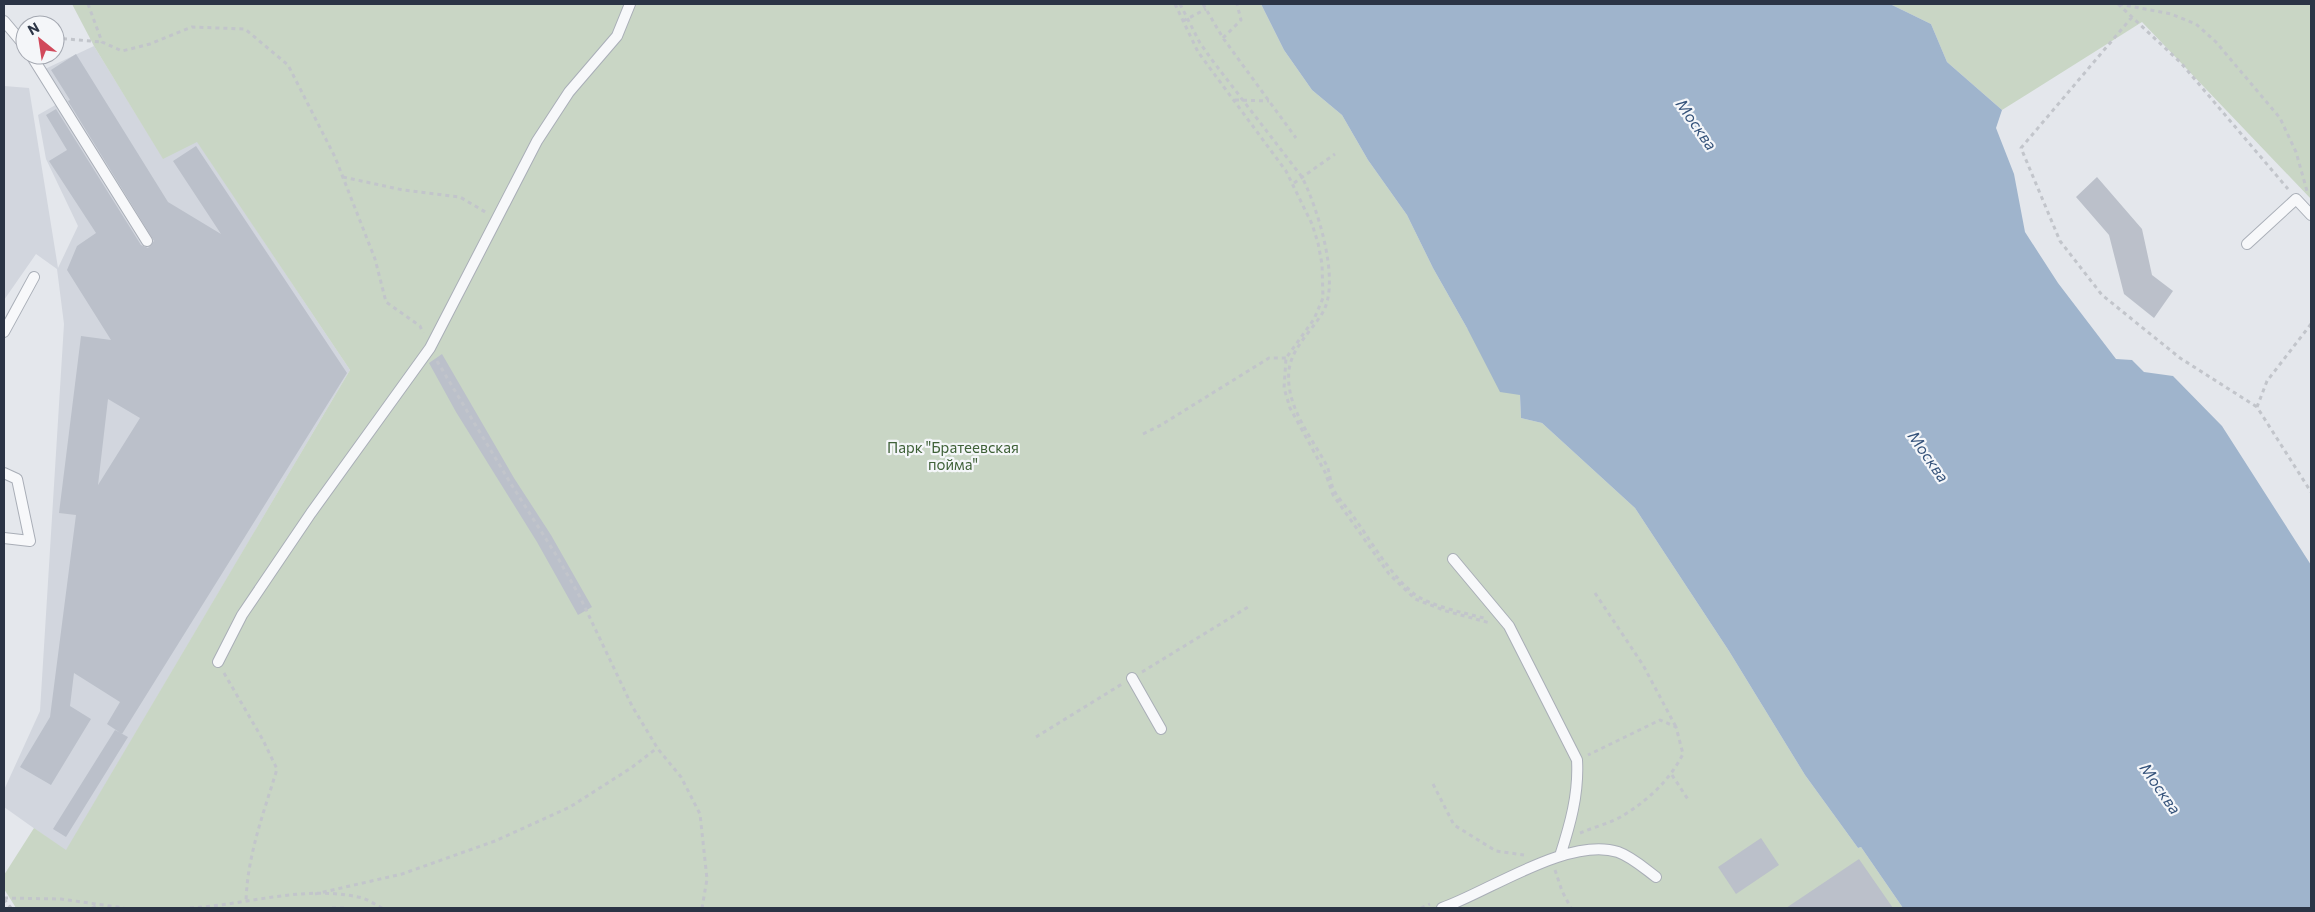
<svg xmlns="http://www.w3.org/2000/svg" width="2315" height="912" viewBox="0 0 2315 912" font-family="Commissioner,sans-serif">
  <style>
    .built { fill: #d2d6de }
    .green { fill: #c9d6c5 }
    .water { fill: #9fb4cc }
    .building { fill: #bbc0ca; fill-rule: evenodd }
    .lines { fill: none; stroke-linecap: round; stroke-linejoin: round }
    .lane-casing { stroke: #a9aeb7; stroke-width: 12 }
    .path { stroke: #c2c5cb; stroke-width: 3; stroke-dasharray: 4 4; stroke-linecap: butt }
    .lane { stroke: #f7f8fa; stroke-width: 10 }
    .labels { text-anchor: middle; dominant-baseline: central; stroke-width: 4.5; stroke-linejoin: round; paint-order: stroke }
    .park-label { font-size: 15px; fill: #3f6138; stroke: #f4f6f9 }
    .water-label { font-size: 16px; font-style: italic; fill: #34527a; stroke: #f4f6f9 }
  </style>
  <rect width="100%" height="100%" fill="#e4e7ec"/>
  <path class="built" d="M94 46 163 158 197 141 350 370 66 851 4 807V790L40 711 64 324 57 269 36 254 4 300V86L29 88 58 268 78 226 46 159 38 115 66 99 45 69Z"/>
  <path class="green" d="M72 4H1261L1284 50 1312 90 1342 115 1368 160 1407 215 1433 268 1467 328 1520 395 1521 418 1542 423 1635 508 1729 651 1805 775 1858 848 1861 847 1903 908H16L4 889V875L34 828 66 850 350 370 197 142 163 159 94 46Z
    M1890 4H2311V199L2142 22 2002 110 1947 62 1931 24Z"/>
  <path class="water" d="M1261 4H1890L1931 24 1947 62 2002 110 1996 128 2014 174 2025 232 2058 283 2116 359 2132 360 2144 372 2173 376 2222 426 2311 565V908H1903L1861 847 1858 848 1805 775 1729 651 1635 508 1542 423 1521 418 1520 395 1500 392 1467 328 1433 268 1407 215 1368 160 1342 115 1312 90 1284 50Z"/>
  <path class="building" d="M76 54 168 202 221 234 173 161 196 146 347 373 122 734 107 724 120 702 74 673 70 706 91 719 51 785 20 767 50 717 76 515 59 513 81 336 111 340 67 270 77 246 96 233 49 161 67 150 46 115 56 109 141 245 148 248 154 241 68 101 70 100 51 70ZM108 399 140 418 98 485Z
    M2097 177 2142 229 2152 275 2173 291 2154 318 2124 294 2109 235 2076 197Z
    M442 354 514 478 551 535 592 607 578 615 537 542 456 412 429 363Z
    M115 730 128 737 66 837 53 829Z
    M1761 838 1779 865 1736 894 1718 867Z
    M1859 859 1893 908H1786Z"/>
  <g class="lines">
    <g class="lane-casing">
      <path id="lane" d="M4 21 25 46
        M31 55 147 241
        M2247 244 2296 199 2311 215
        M4 332 34 277
        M4 473 17 479 30 541 4 538
        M1453 559 1509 626 1577 760C1579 794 1570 825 1560 856
        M218 662 242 615 311 513 430 348 537 141 569 92 617 36 630 4
        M1132 678 1161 729
        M1442 908C1488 892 1569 836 1618 852 1632 857 1644 868 1656 877"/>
    </g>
    <path class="path" d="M88 4 102 42 122 51 150 44 192 27 245 29 288 65 335 157 375 259 386 302 420 326 423 333
      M1175 4 1198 52 1286 171 1312 224 1318 243 1322 264 1323 298 1314 319 1286 358 1284 388 1290 408 1325 472 1333 495 1389 574 1415 599 1446 611 1490 623
      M1180 4 1200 43 1212 60 1302 177C1317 207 1341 280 1323 312 1312 331 1292 347 1289 370 1285 406 1311 436 1327 466 1330 473 1330 481 1333 488 1337 498 1347 507 1353 516 1371 541 1389 573 1413 593 1429 606 1465 613 1484 618
      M1203 4 1223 38 1296 138
      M2118 4 2181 63 2288 189
      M2119 4 2171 14 2196 24 2216 42 2280 118 2296 152 2307 191
      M2132 17 2021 148 2060 241 2102 295 2180 358 2257 407
      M1183 21 1206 9
      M55 38 102 42
      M1223 38 1241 20 1237 4
      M1235 100 1269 101
      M343 177 403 190 460 197 487 213
      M1294 183 1335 154
      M2311 324 2267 381 2257 407 2311 492
      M437 361 511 484 558 558 580 597 632 706 658 749 681 777 700 814 707 879 702 908
      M1143 434 1161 425 1269 358H1286
      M1595 593 1643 665 1676 727
      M1142 672 1248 607
      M224 673 263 740 277 769C264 812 247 856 246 902
      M1036 737 1122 684
      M1672 775 1689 801
      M1433 784 1454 825 1496 851 1524 855
      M1580 833C1594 827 1611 823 1624 815 1649 799 1669 781 1683 754L1676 727 1660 720 1588 755
      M1555 870 1562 891 1571 908
      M315 894 402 874 495 841 570 807 631 768 657 748
      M4 898 61 899 124 908
      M4 899 11 908
      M92 908 98 905
      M190 908C246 905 302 885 358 897 366 898 374 904 382 908
      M332 908H346
      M1421 908 1430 904"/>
    <use href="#lane" class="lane"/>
  </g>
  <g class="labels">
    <g class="park-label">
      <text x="953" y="447">Парк "Братеевская<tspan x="953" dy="17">пойма"</tspan></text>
    </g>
    <g class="water-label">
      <text transform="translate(1697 124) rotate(55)">Москва</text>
      <text transform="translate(1929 456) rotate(55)">Москва</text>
      <text transform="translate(2161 788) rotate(55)">Москва</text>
    </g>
  </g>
  <rect width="2315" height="912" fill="none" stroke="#2b3445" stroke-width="10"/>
  <g transform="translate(40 40) rotate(330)"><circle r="24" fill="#f4f6f9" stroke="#a4a8b1"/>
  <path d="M0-4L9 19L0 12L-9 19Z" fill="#d1495b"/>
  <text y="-8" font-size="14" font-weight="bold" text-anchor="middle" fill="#2b3445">N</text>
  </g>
</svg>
